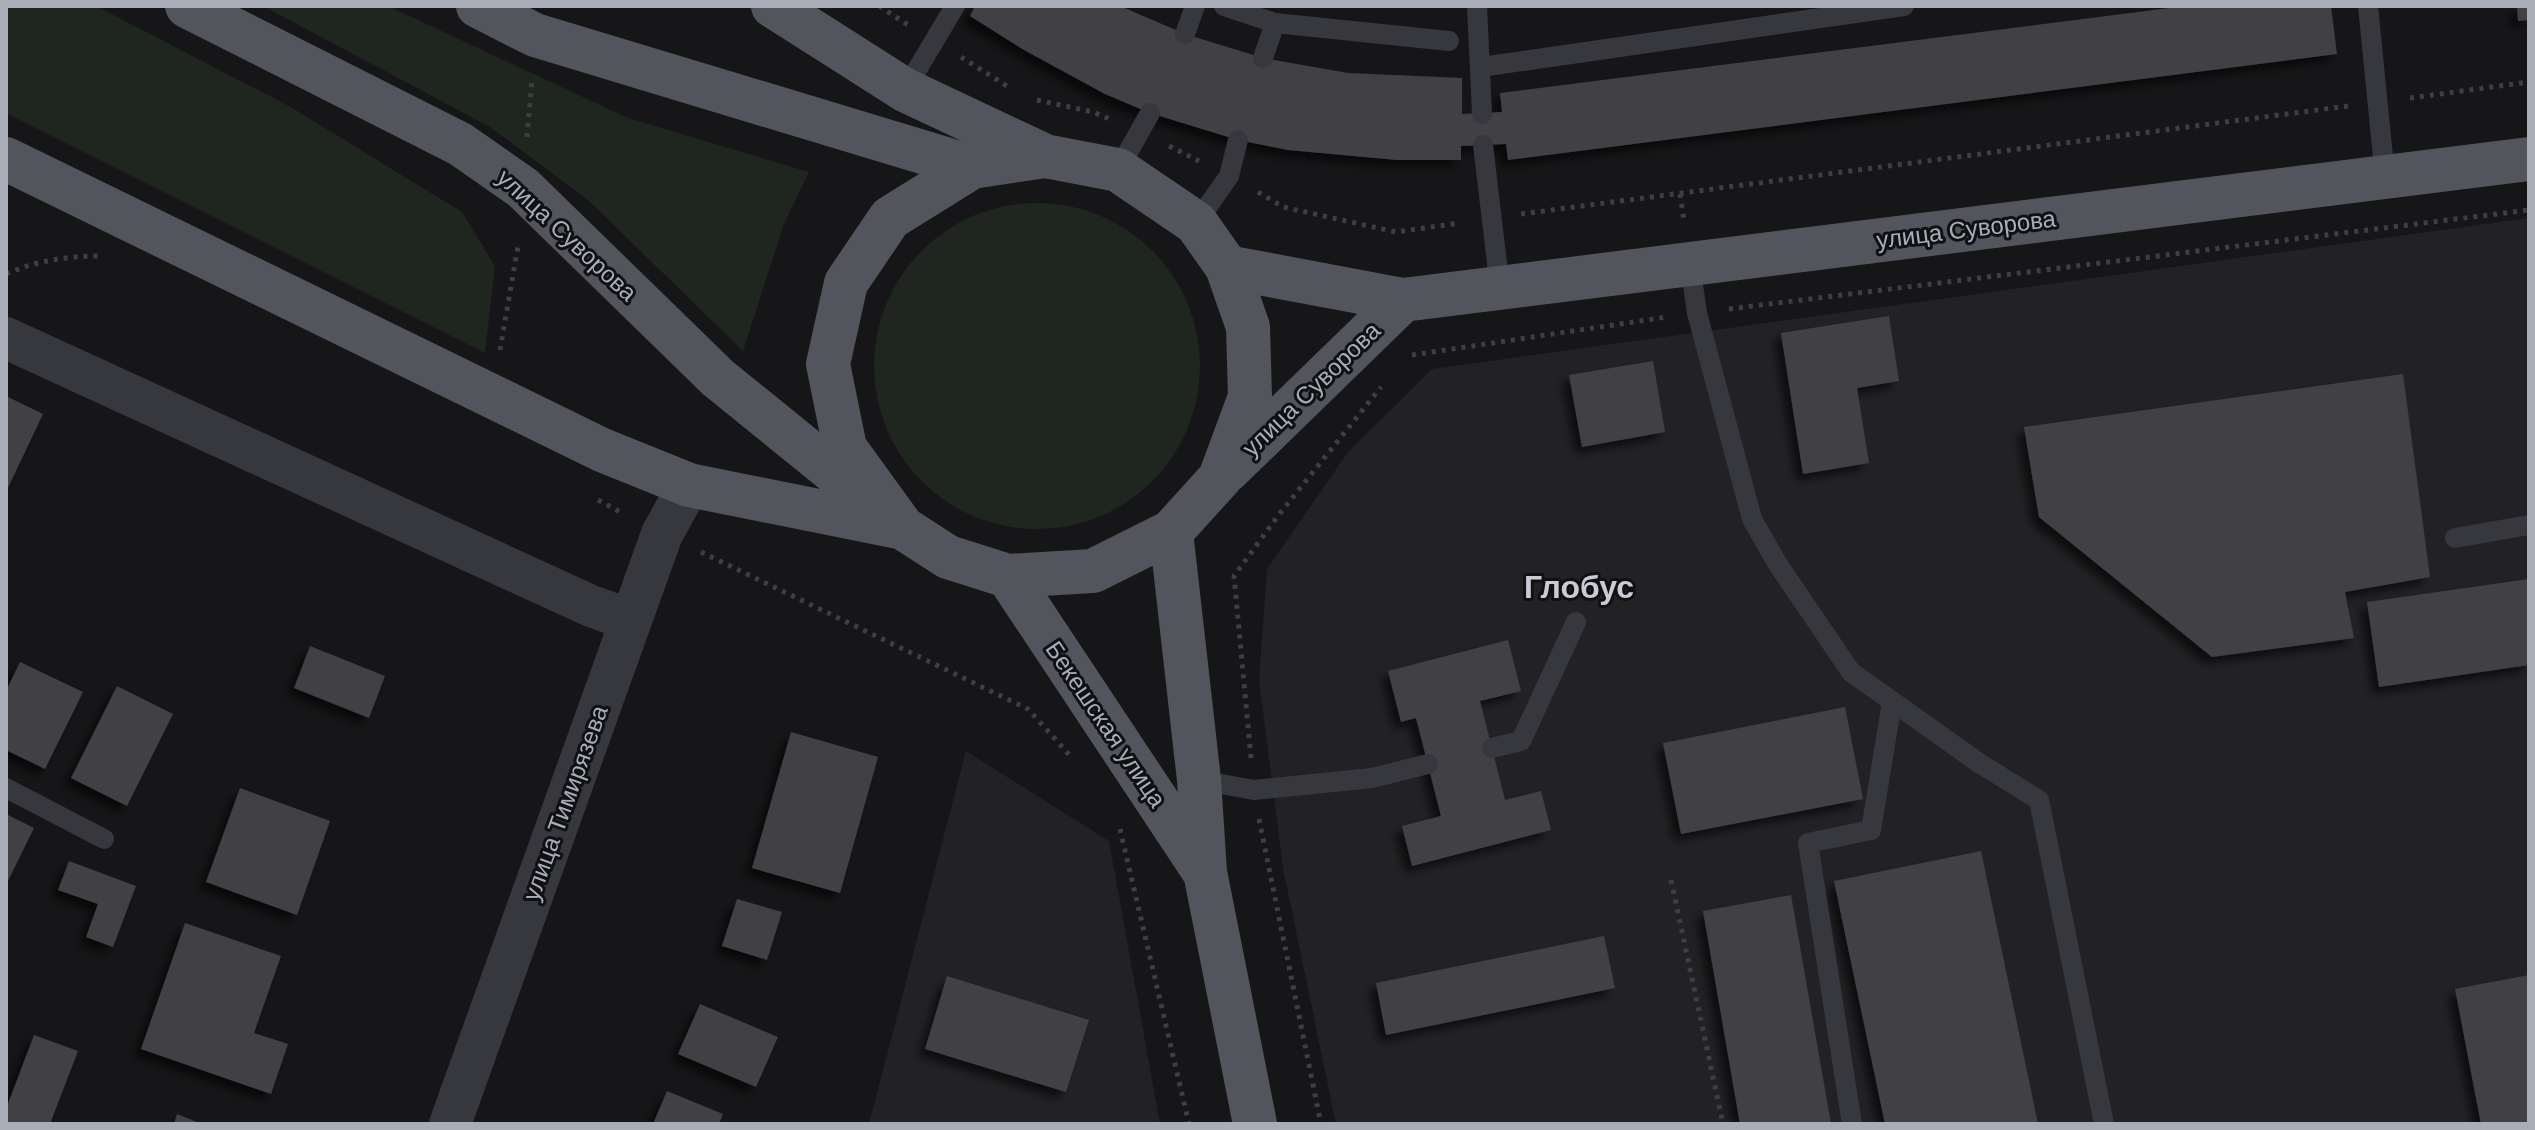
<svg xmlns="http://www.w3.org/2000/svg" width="2535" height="1130" viewBox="0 0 2535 1130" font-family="Arial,sans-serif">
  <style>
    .built { fill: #222225 }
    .green { fill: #1e261f }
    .building { fill: #404145; filter: url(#shadow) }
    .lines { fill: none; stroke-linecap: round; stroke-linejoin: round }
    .path { stroke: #3d3f44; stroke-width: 5; stroke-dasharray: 4 6; stroke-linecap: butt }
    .lane { stroke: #37383d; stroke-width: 20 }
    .street { stroke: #37383d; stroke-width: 42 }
    .primary { stroke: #53555c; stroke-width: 44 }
    .labels { text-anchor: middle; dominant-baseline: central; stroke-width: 6; stroke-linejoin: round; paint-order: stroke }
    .street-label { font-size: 24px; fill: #a8adb8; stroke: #111113 }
    .district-label { font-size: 32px; font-weight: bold; fill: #c9ccd4; stroke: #111113 }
  </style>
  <defs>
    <filter id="shadow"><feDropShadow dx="-7" dy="7" stdDeviation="4" flood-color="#0009"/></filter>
  </defs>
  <rect width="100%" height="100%" fill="#161618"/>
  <path class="built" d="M2529 218V1124H1336L1283 868 1259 680 1267 569 1348 452 1432 369Z
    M966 751 1109 841 1160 1124H869Z"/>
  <path class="green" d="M6 6H96L289 106 462 212 495 266 485 353 6 113Z
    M263 6H388L628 118 809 172 784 224 743 351 588 200 490 127Z
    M874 366a163 163 0 1 1 326 0a163 163 0 1 1-326 0Z"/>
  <path class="building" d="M975 6H1120L1185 34 1263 58 1348 73 1462 78V114L1502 112 1500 93 2185 6H2331L2337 54 1508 160 1506 144 1461 146V160H1397L1288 150 1238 140 1150 113 1105 94 1024 50 970 16Z
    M2517 6H2529V20L2518 21Z
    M1889 316 1899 381 1857 388 1869 463 1803 474 1781 333Z
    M1653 361 1665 432 1582 447 1569 375Z
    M2403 374 2430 577 2345 592 2354 638 2212 657 2039 517 2024 427Z
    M6 396 43 414 6 492Z
    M2529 579V665L2379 687 2367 602Z
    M1508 640 1521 691 1480 701 1505 800 1541 791 1551 830 1412 866 1402 826 1441 816 1416 718 1401 722 1388 671Z
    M310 646 385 676 369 718 294 688Z
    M20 662 83 692 45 769 6 750V691Z
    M117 686 173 714 127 806 71 778Z
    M1845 707 1863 799 1681 834 1663 743Z
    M791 732 878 757 840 893 752 868Z
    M240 788 330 821 297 915 206 882Z
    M6 814 34 828 6 885Z
    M1981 851 2038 1124H1885L1834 881Z
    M69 861 136 886 113 947 86 937 98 904 58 890Z
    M1791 895 1831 1124H1740L1703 911Z
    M737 899 782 912 767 960 722 946Z
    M185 923 281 956 254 1033 288 1044 271 1094 141 1049Z
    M1604 936 1615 988 1386 1035 1376 983Z
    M2529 975V1124H2481L2455 989Z
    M947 976 1089 1020 1066 1092 925 1049Z
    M700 1004 778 1037 756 1087 678 1054Z
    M34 1035 78 1051 50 1124H6V1109Z
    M667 1091 723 1114 719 1124H653Z
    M177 1114 202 1124H174Z"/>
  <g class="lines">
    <path class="path" d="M879 6 908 25
      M961 57 1007 86
      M2410 98 2529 82
      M1037 100 1093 112 1112 120
      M527 137 532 79
      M1169 146 1199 161
      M1258 192 1283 207 1396 232 1460 223
      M1680 194 1684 220
      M1521 214 2348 106
      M6 274C38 260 68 256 103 256
      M1729 309 2529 210
      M500 350 518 246
      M1412 355 1667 317
      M598 500 624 514
      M701 552 1028 709 1073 759
      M1251 758 1234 576 1277 517 1381 387
      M1259 819 1321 1124
      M1120 829 1189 1124
      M1671 880 1723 1124"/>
    <path class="lane" d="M1224 6 1275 23 1449 41
      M1477 6 1482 114
      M2368 6 2385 177
      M1185 34 1195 6
      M1263 58 1275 23
      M1481 67 1904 6
      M905 90 955 6
      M1483 145 1500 288
      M1118 170 1150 113
      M1196 223 1229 176 1238 140
      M1690 264 1697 313 1752 519 1777 563 1851 672 1979 763 2039 800 2104 1124
      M2455 538 2529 525
      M1492 748 1521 741 1576 622
      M1199 780 1254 790 1372 778 1428 764
      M6 788 104 839
      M1852 1124 1808 843 1871 830 1892 702"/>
    <path class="street" d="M6 338 591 606 630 620
      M450 1124 662 534 689 485"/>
    <path class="primary" d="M187 6 460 144 523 188 718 378 860 493
      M478 6 535 35 972 167
      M773 6 905 90 1045 156 1118 170 1196 223 1227 267 1248 327 1250 397 1220 478 1171 532 1093 571 1008 576 948 557 903 528 845 448 828 364 846 283 890 218 972 167 1045 156
      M6 159 602 450 689 485 903 528
      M1227 267 1403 300 2529 159
      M1227 471 1403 300
      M1171 532 1199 780 1205 872 1255 1124
      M1008 576 1203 870"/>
  </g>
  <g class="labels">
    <g class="street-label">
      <text transform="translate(1966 229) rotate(-7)">улица Суворова</text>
      <text transform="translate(567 235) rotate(43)">улица Суворова</text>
      <text transform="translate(1311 389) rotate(-44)">улица Суворова</text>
      <text transform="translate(1106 724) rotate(56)">Бекешская улица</text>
      <text transform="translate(565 803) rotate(-70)">улица Тимирязева</text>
    </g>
    <g class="district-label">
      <text x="1579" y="587">Глобус</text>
    </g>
  </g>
  <rect width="2535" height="1130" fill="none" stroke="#a8adb8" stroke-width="16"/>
</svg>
